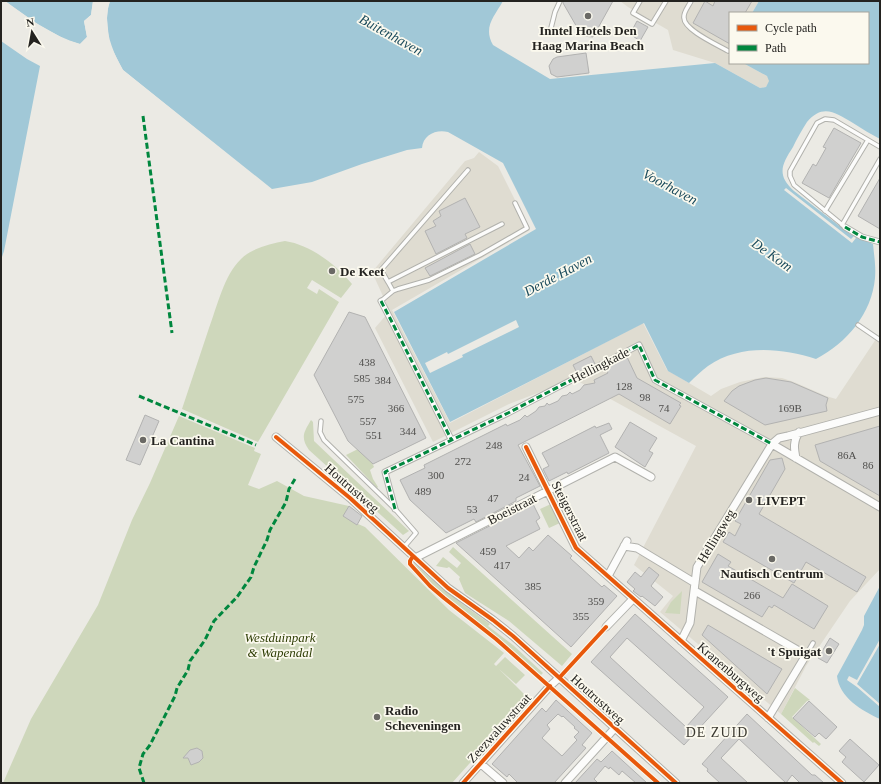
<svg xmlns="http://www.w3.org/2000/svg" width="881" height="784" viewBox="0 0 881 784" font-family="Georgia,serif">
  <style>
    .built { fill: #dfdcd1 }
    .green { fill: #ced7bb }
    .water { fill: #a1c8d7 }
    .pier { fill: #ebeae4 }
    .building { fill: #d0d0cf; stroke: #b2b2b1; fill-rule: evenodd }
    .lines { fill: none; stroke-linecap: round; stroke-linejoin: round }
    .service-casing { stroke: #b1b1ac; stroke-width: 5.5 }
    .pedestrian-casing { stroke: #b1b1ac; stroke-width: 7 }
    .minor-casing { stroke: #b1b1ac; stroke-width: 9 }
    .service { stroke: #fcfcfb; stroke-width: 3.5 }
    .pedestrian { stroke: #fcfcfb; stroke-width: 5 }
    .minor { stroke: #fcfcfb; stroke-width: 7 }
    .quiet { stroke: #00873e; stroke-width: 3; stroke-dasharray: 6 3; stroke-linecap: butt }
    .cycleway-casing { stroke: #fbf9ee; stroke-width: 6 }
    .cycleway { stroke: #e8590c; stroke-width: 4 }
    .poi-dot { fill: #6a6965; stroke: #fbf9ee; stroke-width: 1.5 }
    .labels { text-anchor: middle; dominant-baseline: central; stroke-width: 3.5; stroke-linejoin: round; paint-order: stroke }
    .number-label { font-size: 11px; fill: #4f4e4c }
    .poi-label { font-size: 13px; font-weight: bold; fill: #242320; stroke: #fbf9ee; text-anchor: start }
    .street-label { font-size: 13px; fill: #242320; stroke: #fbf9ee }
    .park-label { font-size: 13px; font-style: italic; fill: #2f3e06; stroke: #fbf9ee }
    .water-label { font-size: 14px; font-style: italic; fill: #1b4b5c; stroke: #fbf9ee }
    .neighbourhood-label { font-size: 14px; letter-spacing: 1px; fill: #3b3930; stroke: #fbf9ee }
  </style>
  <rect width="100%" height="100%" fill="#ebeae4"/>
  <path class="built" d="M620 1H759L752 13H730V51L728 55 730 56V63H743L767 76 770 81 766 87 760 88 715 63 673 50 668 30 628 7Z
    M479 152 498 166 530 230 392 310 450 423 643 323 667 370 711 396 721 389 740 382 764 377 782 378 794 382 826 396 836 399 880 333V569L850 601 806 666 781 714 660 612 673 596 634 565 696 446 574 379 509 404 433 442 375 328 387 314V305L372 272 465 161 474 158Z"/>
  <path class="green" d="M285 241C311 245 335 264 352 284L341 298 312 280 307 288 317 294 319 289 339 302 258 442 182 409C191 382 200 355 209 328 217 307 224 275 241 259 252 248 270 244 285 241Z
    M179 416 255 448 254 451 261 454 248 485 259 489 277 481 304 496 349 506 357 525 358 524 365 527 449 610 504 653 494 664 496 666 505 657 525 675 516 684 499 669 528 698 452 783H3L31 719 98 605 132 520 150 483Z
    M311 420 313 422 314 441 409 531 403 535 309 450C300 437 304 432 311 420Z
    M364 446 374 467 370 470 373 479 378 487 377 488 346 455Z
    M551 504 560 523 549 528 540 509Z
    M453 547 572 654 562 666 509 621 465 593 459 579 460 577 449 567 447 568 436 566 443 557 457 568 461 563 449 552Z
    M414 563C438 586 463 605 490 624L488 626 513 645 543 673 541 675 500 639 432 585 415 567 413 564Z
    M682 591 680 614 665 613 671 602Z
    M795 688 810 700 807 701 792 717 821 744 819 746 814 742 813 743 781 714Z"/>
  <path class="water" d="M5 1H93L91 15 84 21 87 37 80 44C52 36 28 18 5 1Z
    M110 1H503C494 17 483 27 493 45L550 79 715 63 760 88 766 87 769 81 767 76 743 63H868V13H752L759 1H880V139C871 134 862 129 853 123 836 113 823 103 807 122 802 130 797 138 793 147 782 164 776 175 794 191L850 234 873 244C874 255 876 266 875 278 872 313 847 343 816 359 781 348 740 344 708 366 701 371 695 377 689 383L668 371 644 323 450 422 394 312 536 229 503 163 448 132C436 129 423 135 422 148L407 150 362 164 312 182 272 189 123 70C111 49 102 25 110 1Z
    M1 41 27 59 40 66 4 251 1 260Z
    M880 586V719C862 711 839 697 837 676L862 630 864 625V616Z"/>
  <path class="pier" d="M3 1H5L36 23 66 40 80 44 87 37 84 21 91 15 93 1H95L93 16 86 22 89 38 81 46 65 42 34 24Z
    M108 1H110L108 8 107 18 109 40 112 49 123 70 273 191H271L122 71 111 50 107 41 105 18 106 7Z
    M786 188 851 239 854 236 856 238 852 243 784 190Z
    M516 320 519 327 462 355 463 357 430 373 425 363 447 352 448 354Z
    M880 639V644L857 684 880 704V707L857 687 847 680 849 676 857 680Z"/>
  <path class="building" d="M563 1H613L593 37 582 36 563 3Z
    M705 1 713 6 715 1H752L745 13H730V44L693 23Z
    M637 21 648 27 640 41 630 34Z
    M586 53 589 73 557 77 551 74 549 66 553 59 557 57Z
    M834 128 861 143 829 198 802 183 813 164 816 166 826 148 823 147Z
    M880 178V229L858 216Z
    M465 198 480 227 465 234 467 238 436 254 425 231 436 226 433 221 441 216 439 211Z
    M470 244 475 254 430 276 425 268Z
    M349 312 365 317 426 438 373 464 348 441 314 375Z
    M591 356 595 364 577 373 573 365Z
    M627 357 637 378 681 403 679 405 681 406 670 424 619 394 518 445 540 486 516 498V501L476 522 474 519 446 533 410 500 400 480 425 468 424 465 506 424 507 426 520 420 525 415 527 417 536 411 539 407 545 406 547 403 549 405 558 401 562 396 567 395 570 392 572 394 580 390 584 385 595 383 594 380 608 373 605 368Z
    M766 378 791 382 828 398 826 405 827 411 765 425 724 401 732 391 739 386 755 380Z
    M145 415 159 421 140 465 126 460Z
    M630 422 657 438 649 451 653 453 645 467 615 447Z
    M609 423 612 429 600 435 609 453 568 474 567 472 549 481 543 469 549 466 542 453 595 426 596 428Z
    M880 426V496L820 461 815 445Z
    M782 458 785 469 759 514 866 577 857 592 806 562 794 583 723 542 729 532 735 536 741 524 735 521 770 460Z
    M533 504 540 518 536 521 540 529 506 546 519 558 529 547 533 551 548 535 572 556 570 558 602 587 604 585 617 596 571 647 456 543Z
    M349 506 362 516 357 525 343 516Z
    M718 554 731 562 728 566 783 598 792 584 828 606 814 629 774 605 772 608 769 606 762 617 702 582Z
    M649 567 659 575 651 586 663 597 655 606 642 596 641 597 633 591 635 589 627 582 635 572 641 577Z
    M635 614 728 697 684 745 591 662ZM627 638 704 707 686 727 610 657Z
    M708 625 782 669 767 694 702 635Z
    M830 638 839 644 827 663 818 658Z
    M556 700 592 733 582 745 586 748 554 783H518L509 774 507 777 492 764 542 708 546 712ZM558 714 562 717 563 716 575 727 574 728 579 732 574 737 577 740 562 756 542 738 550 729 547 725Z
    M809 701 837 727 826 739 819 733 815 737 793 718Z
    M747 714 812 775H815L824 783H800L792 775 786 783 739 739 721 758 748 783H720L707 771 708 769 702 764Z
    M850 739 879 765 864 782 842 762 846 757 839 751Z
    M197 748 202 751 203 758 199 762 191 765 188 758H183L190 750Z
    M612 751 647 783H636L622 771 619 775 610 767 609 769 605 766 594 779 598 783H575L597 759 601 762Z"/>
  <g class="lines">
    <g class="service-casing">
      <path id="service" d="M640 1 633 13 652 24 666 1
        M691 1C689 6 683 12 684 18 684 30 718 45 728 51
        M551 28 555 12 560 1
        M825 211 868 140
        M842 225 880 159
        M845 227 794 185 790 176V171L817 123 825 119 834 120 880 147
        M388 282 381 270 468 170
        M393 291 398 289 429 280 480 255 527 228 515 203
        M381 301 393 291 388 282 502 224
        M858 325 880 340
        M321 421 320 432 324 440 395 509 416 533 404 547
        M806 655 813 643"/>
    </g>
    <g class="pedestrian-casing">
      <path id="pedestrian" d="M845 227 862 237 880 242
        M381 301 393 324 451 439
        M395 509 385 472 508 413 639 345 655 380 772 444"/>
    </g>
    <g class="minor-casing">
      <path id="minor" d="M880 411 788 436 779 438 772 444 880 507
        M276 437 350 498 448 588 493 620 513 636 676 783
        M526 447 576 548 842 783
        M796 458C794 448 793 442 799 432
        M624 546 637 548 695 583
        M415 558 615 457 651 477
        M608 576 627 541
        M695 591 806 655 768 718
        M606 627 633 599
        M681 641 690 623 697 567 772 444
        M480 763 503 783
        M463 783 550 686 560 677
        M565 783 615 728"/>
    </g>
    <use href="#service" class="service"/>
    <use href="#pedestrian" class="pedestrian"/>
    <use href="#minor" class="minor"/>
    <path class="quiet" d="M143 116 172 333
      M845 227 862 237 880 242
      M381 301 393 324 451 439
      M139 396 256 445
      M395 509 385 472 508 413 639 345 655 380 772 444
      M144 783 139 768 143 754 150 745 175 696 177 688 188 670 190 661 205 640 214 621 237 597 251 577 254 567 267 540 270 530 286 502 289 489 295 479"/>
    <g class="cycleway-casing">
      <path id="cycleway" d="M276 437 350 498 448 588 493 620 513 636 676 783
        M526 447 576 548 842 783
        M413 556 410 561V564L430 586 444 598 496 639 658 783
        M560 677 606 627
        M463 783 550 686"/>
    </g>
    <use href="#cycleway" class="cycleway"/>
  </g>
  <g class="poi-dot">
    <circle cx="588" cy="16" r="4"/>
    <circle cx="332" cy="271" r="4"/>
    <circle cx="143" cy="440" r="4"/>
    <circle cx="749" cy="500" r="4"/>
    <circle cx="772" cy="559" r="4"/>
    <circle cx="829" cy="651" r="4"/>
    <circle cx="377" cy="717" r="4"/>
  </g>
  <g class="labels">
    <g class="number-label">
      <text x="367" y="362">438</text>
      <text x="362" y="378">585</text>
      <text x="383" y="380">384</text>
      <text x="624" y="386">128</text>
      <text x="645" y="397">98</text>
      <text x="356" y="399">575</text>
      <text x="396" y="408">366</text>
      <text x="664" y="408">74</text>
      <text x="790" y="408">169B</text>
      <text x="368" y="421">557</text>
      <text x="408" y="431">344</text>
      <text x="374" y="435">551</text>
      <text x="494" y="445">248</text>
      <text x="847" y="455">86A</text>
      <text x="463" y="461">272</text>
      <text x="868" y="465">86</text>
      <text x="436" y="475">300</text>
      <text x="524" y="477">24</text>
      <text x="423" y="491">489</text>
      <text x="493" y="498">47</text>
      <text x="472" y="509">53</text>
      <text x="488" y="551">459</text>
      <text x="502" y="565">417</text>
      <text x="533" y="586">385</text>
      <text x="752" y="595">266</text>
      <text x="596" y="601">359</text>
      <text x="581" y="616">355</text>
    </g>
    <g class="poi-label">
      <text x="588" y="30" text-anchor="middle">Inntel Hotels Den<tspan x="588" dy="15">Haag Marina Beach</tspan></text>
      <text x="340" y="271">De Keet</text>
      <text x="151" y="440">La Cantina</text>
      <text x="757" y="500">LIVEPT</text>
      <text x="772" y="573" text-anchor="middle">Nautisch Centrum</text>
      <text x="821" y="651" text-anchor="end">'t Spuigat</text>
      <text x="385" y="710">Radio<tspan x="385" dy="15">Scheveningen</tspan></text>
    </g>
    <g class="street-label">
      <text transform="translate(600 365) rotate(-27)">Hellingkade</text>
      <text transform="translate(352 488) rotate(41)">Houtrustweg</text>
      <text transform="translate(512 509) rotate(-27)">Boeistraat</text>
      <text transform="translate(570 511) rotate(63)">Steigerstraat</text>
      <text transform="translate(716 536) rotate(-59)">Hellingweg</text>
      <text transform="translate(731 672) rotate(41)">Kranenburgweg</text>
      <text transform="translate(598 699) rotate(42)">Houtrustweg</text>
      <text transform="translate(499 728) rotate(-48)">Zeezwaluwstraat</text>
    </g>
    <g class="park-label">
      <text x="280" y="637">Westduinpark<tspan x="280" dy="15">&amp; Wapendal</tspan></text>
    </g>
    <g class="water-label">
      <text transform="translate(391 35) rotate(29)">Buitenhaven</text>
      <text transform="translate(670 187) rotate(28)">Voorhaven</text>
      <text transform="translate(772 255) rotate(35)">De Kom</text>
      <text transform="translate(558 275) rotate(-28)">Derde Haven</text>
    </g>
    <g class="neighbourhood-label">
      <text x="717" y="732">DE ZUID</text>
    </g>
  </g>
  <rect width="881" height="784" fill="none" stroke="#242320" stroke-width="4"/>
  <rect x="729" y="12" width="140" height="52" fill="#fbf9ee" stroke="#a5a39c"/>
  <rect x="737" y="25" width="20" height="6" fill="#e8590c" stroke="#a5a39c"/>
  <text x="765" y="32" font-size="12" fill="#242320">Cycle path</text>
  <rect x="737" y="45" width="20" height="6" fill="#00873e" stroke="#a5a39c"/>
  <text x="765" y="52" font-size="12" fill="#242320">Path</text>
  <g transform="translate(32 32) rotate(349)" stroke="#fbf9ee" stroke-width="3" paint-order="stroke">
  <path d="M0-3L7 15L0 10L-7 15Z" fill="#242320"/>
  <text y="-6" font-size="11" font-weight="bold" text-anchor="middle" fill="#242320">N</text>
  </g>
</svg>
